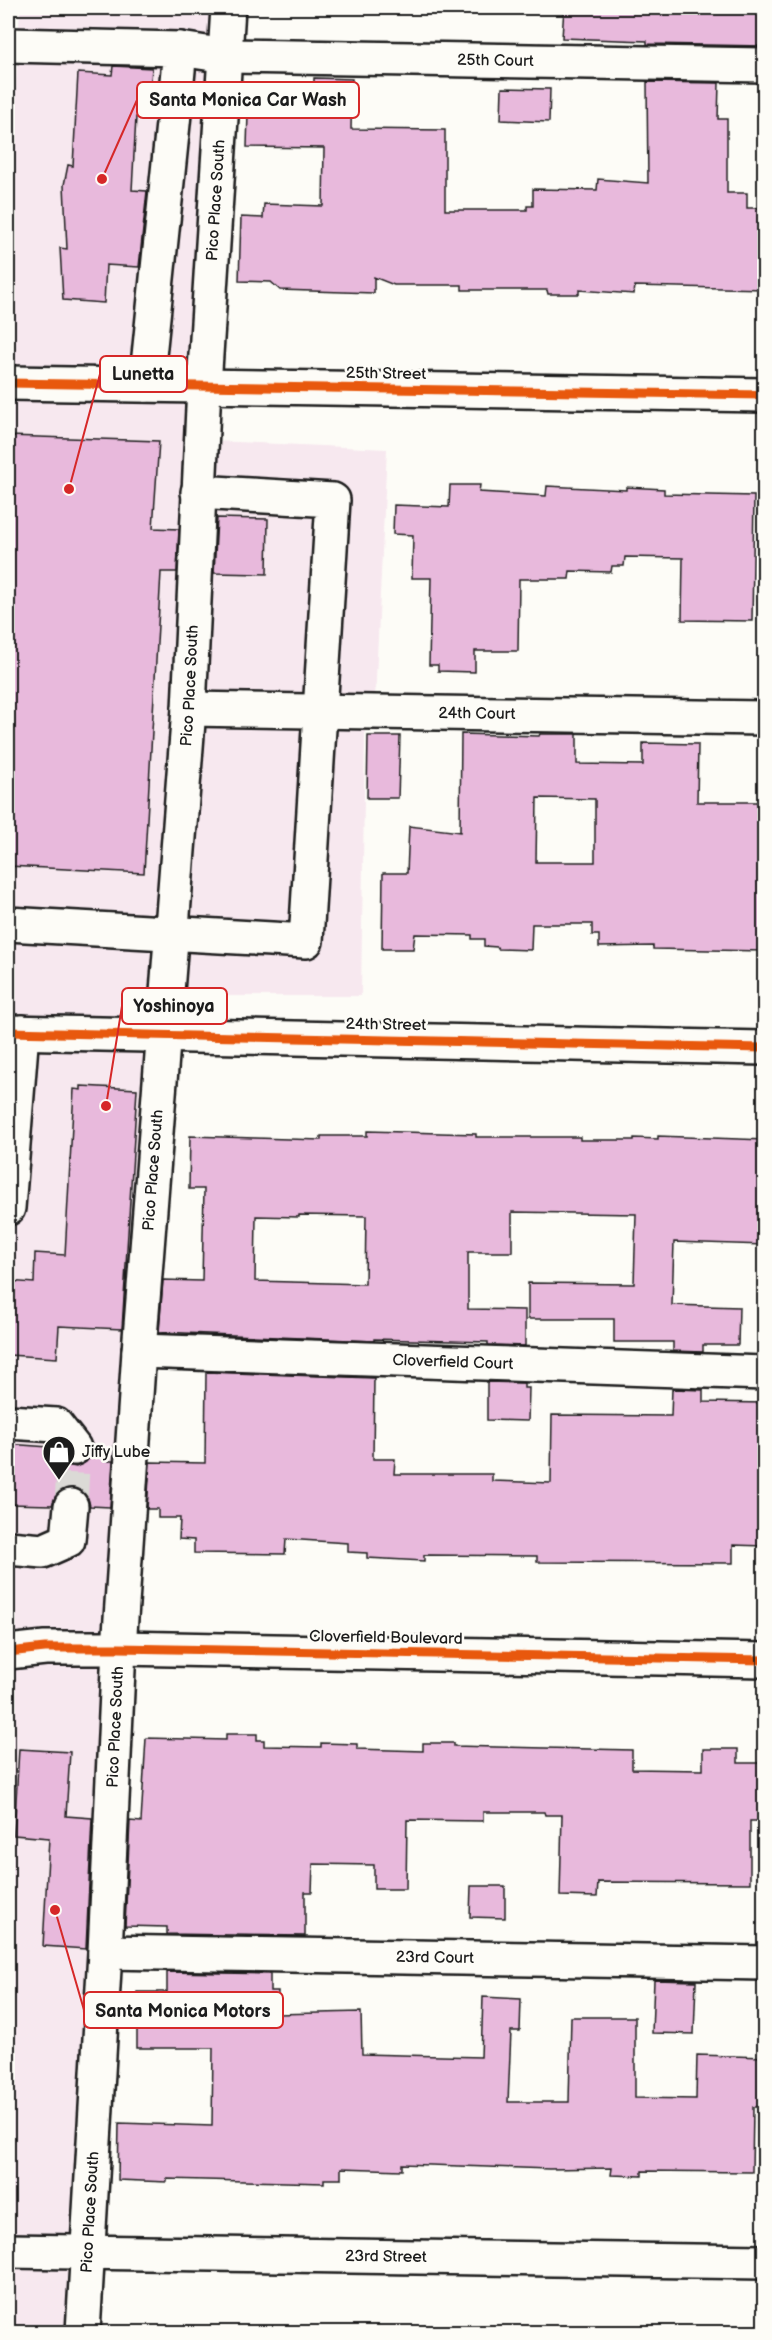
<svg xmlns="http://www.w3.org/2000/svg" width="772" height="2340" viewBox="0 0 772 2340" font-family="'Balsamiq Sans',sans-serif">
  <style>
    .built { fill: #f7e8ef }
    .building { fill: #e8b9dc; stroke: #1c1c1c; stroke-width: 1.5; fill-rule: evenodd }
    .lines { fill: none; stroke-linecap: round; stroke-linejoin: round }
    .minor-tunnel { stroke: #dbdad6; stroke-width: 33; stroke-dasharray: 33 16; stroke-linecap: butt }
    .minor-casing { stroke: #1c1c1c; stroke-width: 38 }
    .minor { stroke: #fdfcf7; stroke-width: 33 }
    .cycleway-casing { stroke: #fdfcf7; stroke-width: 13 }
    .cycleway { stroke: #e8590c; stroke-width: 9 }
    .labels { text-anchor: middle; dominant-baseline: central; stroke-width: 5; stroke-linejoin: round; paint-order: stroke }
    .street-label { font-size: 16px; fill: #1c1c1c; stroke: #fdfcf7 }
    .poi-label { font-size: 16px; fill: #1c1c1c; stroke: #fdfcf7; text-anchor: start }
    .leader { fill: none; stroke: #d62828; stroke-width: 2 }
    .callout-dot { fill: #d62828; stroke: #fdfcf7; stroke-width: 2 }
    .callout { fill: #fdfcf7; stroke: #d62828; stroke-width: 2 }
    .callout-label { font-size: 18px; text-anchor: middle; font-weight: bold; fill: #1c1c1c }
  </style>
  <rect width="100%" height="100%" fill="#fdfcf7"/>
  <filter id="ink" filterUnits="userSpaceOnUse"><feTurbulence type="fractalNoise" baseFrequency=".0167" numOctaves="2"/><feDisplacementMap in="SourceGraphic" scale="12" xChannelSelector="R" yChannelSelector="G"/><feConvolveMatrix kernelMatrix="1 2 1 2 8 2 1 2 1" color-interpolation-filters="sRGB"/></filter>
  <g filter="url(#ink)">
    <path class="built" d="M20 8H212L194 440 387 449 375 700 365 732 361 996H147L69 2332H8V234Z"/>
    <path class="building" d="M564 8H765V46L647 44V41L562 38Z
      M113 66 152 68 148 118 136 117 132 190 147 191 139 267 106 265 104 303 63 300 60 248 67 249 64 185 68 165 73 166 78 73 112 75Z
      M314 78 352 79 351 129 445 130V210H527V206H533V189L597 190 598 179 648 183 647 82 719 83 718 119H727V193H747V208H765V289L635 286 634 294 579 290V294H548L547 290H462V285H394L374 277V293L280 290 271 282 239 281 241 217 263 218 264 204 323 206 324 148 247 147 248 114 314 116Z
      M502 88 550 89 549 122 501 120Z
      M8 436 159 441 153 528 179 529 177 572H161L144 873 8 866Z
      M450 485H480L479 492 546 496 547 486 626 490V487L664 489V494L754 496 752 621 682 620 683 558 625 557 624 566H612L611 572 570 571 569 579H519L518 651H475V672L438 671V665H429L431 578H412L413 535 393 534 394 505 449 507Z
      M217 518 268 519 267 574 214 573Z
      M461 734 539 736 540 734H577V764L643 765V743L698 744 697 802H765V951L653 949V946L599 947V935H592V924H532L531 950 498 949 497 947 484 946V939H472V935L415 934 413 949H382L383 873H407L409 826 460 832ZM537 798 595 799V862H536Z
      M368 736H400L398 798H367Z
      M81 1086 137 1089 122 1329 59 1326 57 1358 8 1355V1281L34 1283 35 1253 65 1255 74 1089 81 1090Z
      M367 1131 476 1134V1137H580V1140H634V1138L658 1139V1136L765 1140V1245L674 1242 672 1305 739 1307 738 1345H703V1352L673 1351V1342H614V1319H528V1283L634 1284 636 1214 512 1212V1252H468V1309L525 1310V1346L488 1345V1342L374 1339V1341L159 1332 163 1280 202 1281 204 1189H189L190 1136 321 1140V1136H367ZM299 1215 366 1216 365 1284 255 1281 256 1216 299 1217Z
      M206 1372 374 1378 373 1459H395L394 1474H492V1481L551 1483 552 1415 671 1416 672 1389 703 1390V1402L765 1403V1546L733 1545V1563L537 1562V1556L424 1555V1561L367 1558V1553L348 1552V1543L286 1539 285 1554 194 1553V1540L179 1539 180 1518H158V1509H147L150 1462 205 1463Z
      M487 1382 524 1383V1388H529L528 1421 487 1420Z
      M8 1444 49 1447 66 1465 76 1467 86 1462 91 1456 92 1450 108 1451V1461H113L110 1507 90 1506 88 1498 82 1491 72 1487 64 1489 56 1495 52 1505 8 1504Z
      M226 1734H257V1740H264V1746L321 1747V1743L357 1744V1749L423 1751V1743H454V1746L632 1750V1769L703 1770V1749H738V1763H765V1821H750V1883L598 1882 597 1897 560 1896 562 1815H545L544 1812H483V1821L407 1820 406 1889H374V1865L313 1864 312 1892H305V1936L167 1934V1927L125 1926 130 1821 141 1822 146 1738 226 1740Z
      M19 1749 70 1752 66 1816 92 1818 86 1949 43 1946 49 1838 14 1835Z
      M471 1886H505V1918L470 1917Z
      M167 1972 270 1974V1991H278L277 2014 361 2012 362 2054 481 2057 483 1997 521 1999 520 2031H511L508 2102H569L571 2017H635V2098L696 2099 697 2055 765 2057V2107H753L752 2172 642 2171V2176L611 2175 612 2168 549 2169 402 2164V2170L341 2168V2179H324V2183L167 2179V2182L118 2180 119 2123 212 2126 213 2048H137V1992H167Z
      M654 1980 696 1981 694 2034 652 2033Z"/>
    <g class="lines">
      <path class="minor-tunnel" d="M71 1506 74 1448"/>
      <g class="minor-casing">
        <g id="minor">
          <path d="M8 45 180 49 177 81"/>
          <path id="s1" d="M180 49 226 56 764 65"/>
          <path d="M8 383 764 395"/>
          <path d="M146 385 174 114"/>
          <path id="s2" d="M189 709 764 718"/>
          <path d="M8 924 306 941 333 500 198 492"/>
          <path d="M8 1032 764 1048"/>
          <path d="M8 1208 22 1032"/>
          <path id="s3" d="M139 1351 764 1373"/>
          <path d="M8 1422 56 1425 74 1448"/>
          <path d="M8 1548 43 1551 68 1540 71 1506"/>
          <path d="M8 1652 45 1648H119L764 1660"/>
          <path id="s4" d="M105 1952 764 1963"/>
          <path id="s5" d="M8 2251 764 2262"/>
          <path id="s6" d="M83 2332 105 1952 119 1648 139 1351 189 709 204 386 228 8"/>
        </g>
      </g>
      <use href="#minor" class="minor"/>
      <g class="cycleway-casing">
        <path id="cycleway" d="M8 383 764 395
          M8 1032 764 1048
          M8 1652 45 1648H119L764 1660"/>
      </g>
      <use href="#cycleway" class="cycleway"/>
    </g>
  </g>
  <defs>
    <g id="shop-pin" transform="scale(1.725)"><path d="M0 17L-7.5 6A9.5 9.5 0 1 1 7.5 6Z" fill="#1c1c1c" stroke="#fdfcf7"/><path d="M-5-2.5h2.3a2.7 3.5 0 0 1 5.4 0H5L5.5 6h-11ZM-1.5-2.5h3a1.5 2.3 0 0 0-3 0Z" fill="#fff"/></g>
  </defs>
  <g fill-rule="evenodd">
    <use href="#shop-pin" x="59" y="1452"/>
  </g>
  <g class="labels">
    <g class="street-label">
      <text stroke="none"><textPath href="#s1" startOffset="316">25th Court</textPath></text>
      <text stroke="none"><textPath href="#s6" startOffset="2136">Pico Place South</textPath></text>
      <text transform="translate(386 374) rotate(1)">25th Street</text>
      <text stroke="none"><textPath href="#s6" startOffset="1650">Pico Place South</textPath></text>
      <text stroke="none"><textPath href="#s2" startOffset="288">24th Court</textPath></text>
      <text transform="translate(386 1025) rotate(1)">24th Street</text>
      <text stroke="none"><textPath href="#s6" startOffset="1164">Pico Place South</textPath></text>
      <text stroke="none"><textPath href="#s3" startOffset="314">Cloverfield Court</textPath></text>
      <text transform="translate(386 1638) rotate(1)">Cloverfield Boulevard</text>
      <text stroke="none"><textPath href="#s6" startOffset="606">Pico Place South</textPath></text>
      <text stroke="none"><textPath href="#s4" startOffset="330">23rd Court</textPath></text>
      <text stroke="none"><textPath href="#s6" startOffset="120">Pico Place South</textPath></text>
      <text stroke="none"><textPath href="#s5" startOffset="378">23rd Street</textPath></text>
    </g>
    <g class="poi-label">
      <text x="82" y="1452">Jiffy Lube</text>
    </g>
  </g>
  <path class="leader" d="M102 179L137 100M69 489L100 374M106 1106L122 1006M55 1910L84 2010"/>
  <g class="callout-dot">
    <circle cx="102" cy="179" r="6"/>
    <circle cx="69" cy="489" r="6"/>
    <circle cx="106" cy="1106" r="6"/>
    <circle cx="55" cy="1910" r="6"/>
  </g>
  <g class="callout">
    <rect x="137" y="82" width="222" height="36" rx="6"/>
    <rect x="100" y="356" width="87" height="36" rx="6"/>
    <rect x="122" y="988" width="105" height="36" rx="6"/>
    <rect x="84" y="1992" width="199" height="36" rx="6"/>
  </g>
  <g class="callout-label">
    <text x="248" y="106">Santa Monica Car Wash</text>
    <text x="143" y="380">Lunetta</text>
    <text x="174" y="1012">Yoshinoya</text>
    <text x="183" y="2017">Santa Monica Motors</text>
  </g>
  <rect width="772" height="2340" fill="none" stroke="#fdfcf7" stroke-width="30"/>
  <rect x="15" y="15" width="742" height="2310" fill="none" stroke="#1c1c1c" stroke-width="2" filter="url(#ink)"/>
</svg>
